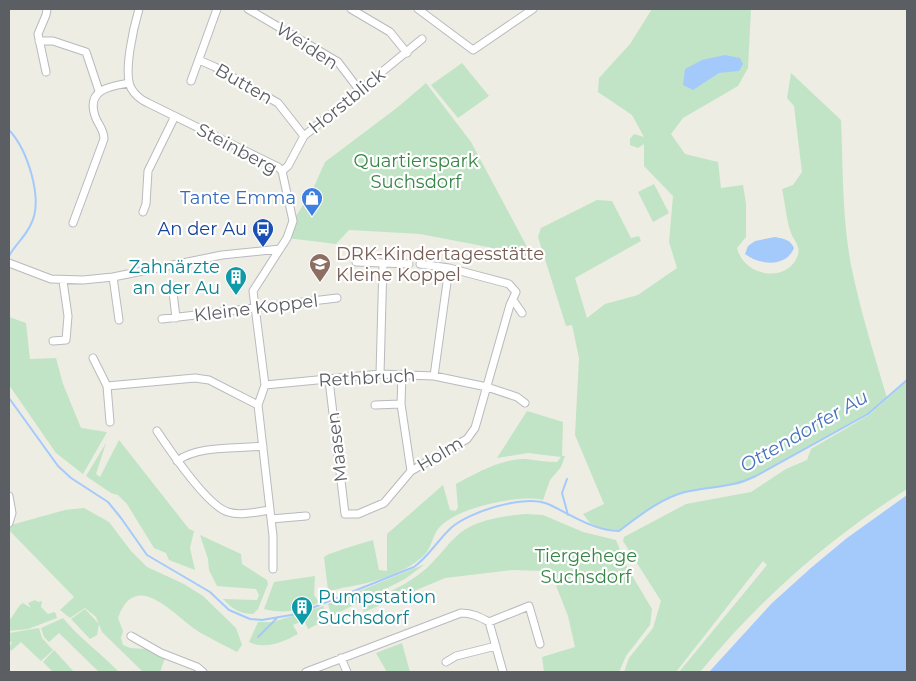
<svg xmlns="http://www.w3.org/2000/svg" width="916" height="681" viewBox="0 0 916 681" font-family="Montserrat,sans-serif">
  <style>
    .green { fill: #c0e4c5 }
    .water { fill: #a4cafc }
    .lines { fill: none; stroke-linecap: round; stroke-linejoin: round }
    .stream { stroke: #a4cafc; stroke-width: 2 }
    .minor-casing { stroke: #b8babf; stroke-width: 9 }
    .minor { stroke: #fff; stroke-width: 7 }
    .labels { text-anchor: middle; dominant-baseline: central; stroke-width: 4.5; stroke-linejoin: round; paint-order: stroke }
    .street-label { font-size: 18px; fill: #5b5e63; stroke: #fff }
    .park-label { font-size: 18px; fill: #388646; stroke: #fff }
    .shop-label { font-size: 18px; fill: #366cbe; stroke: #fff; text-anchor: end }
    .transit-label { font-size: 18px; fill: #164399; stroke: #fff; text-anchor: end }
    .education-label { font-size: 18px; fill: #785e54; stroke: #fff; text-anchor: start }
    .culture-label { font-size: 18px; fill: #0d838f; stroke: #fff; text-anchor: end }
    .water-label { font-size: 19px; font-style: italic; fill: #4772bf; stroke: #fff }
  </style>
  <rect width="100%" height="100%" fill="#edede3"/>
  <path class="green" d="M652 9H751L748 68 738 86 683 118 671 134 685 154 718 162 721 188 743 185 746 204V237L737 248C744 277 788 284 798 255 801 245 792 239 790 230 786 217 785 202 782 189L793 185 802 172 794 106 787 98 791 73 841 120C843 168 842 217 851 265 860 310 874 354 887 398L868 414 756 476 740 484 684 492 654 506 619 531 600 528 590 523 583 514 604 504 575 435 579 358 572 325 566 326 538 237 541 228 597 200 612 201 631 238 639 236 641 241 575 278 587 318 605 304 638 295 677 268 669 242 673 196 644 166V144L638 148 630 145V139L634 134 644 137 632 115 598 92 599 78 630 44Z
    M462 63 489 96 458 118 431 85Z
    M426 83 471 142 532 256 529 259 488 247 420 234 349 230 336 244 287 238 293 221 313 189 325 162 398 107Z
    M654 184 669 213 653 222 638 192Z
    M9 317 26 323 30 359 56 358 63 384 81 428 107 432 83 474 56 453 9 385Z
    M907 381V489C826 541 762 597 700 672H679L767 565 763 561 676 672H624L629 658 653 628 661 601 623 541 624 537 686 504 751 492 786 469 807 460 811 449 869 415Z
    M527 411 563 422 562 456H565L561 467 550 480 543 500C518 494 450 508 436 532 431 542 430 551 421 558 401 575 371 583 347 587 340 588 335 591 328 590L324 557C328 553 366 542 373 540L379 570 387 571V534L443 485 450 510 455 511 458 508 456 484C475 474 503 458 526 459 536 460 546 462 557 462L561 457 528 453 497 458Z
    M119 440 189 529 194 531 190 548 195 570 169 560 166 553 154 548 127 504 118 495 111 493 86 476 106 443 96 474 100 477Z
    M84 508 109 522 131 551 147 567 184 584 203 596 236 628 242 645 237 652C224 645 211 639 199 632 175 617 136 567 118 618L123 631 121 638 123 645 130 648 145 649 165 658 160 672H143L102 632 96 617 85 608 70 618 60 610 74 597 9 530 11 525 65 510Z
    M526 514 543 515 583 532 616 540 627 567 652 609 650 625 626 656 619 672H544L542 657 575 647 568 616 551 573 546 571 512 570 445 578 364 612 361 606C381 595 404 587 422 572 436 561 446 545 460 533 478 519 504 516 526 514Z
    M200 535 241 554 242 564 267 580 268 584 258 609 253 614C240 614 231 608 223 599L257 600 259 595 256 589 217 586 209 570 208 559Z
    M425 564 405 579 334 615 330 611 328 604Z
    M315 576 314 595 319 602C305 611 280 614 264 609L274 582Z
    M35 600 38 602 42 601 41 607 48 614 55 612 57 618 28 629 9 631V621L20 605 23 603 31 608 28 603Z
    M323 606 330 618 308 629 304 620 293 625 298 634C283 642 266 650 249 642L258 622H273Z
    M85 609 99 624 97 635 90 639 71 619Z
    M63 618C81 640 102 654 119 672H99L59 633 49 642 44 637 41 628Z
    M39 628 42 638 53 650 41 661 21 642 11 651 9 648 12 642H9V633Z
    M402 643 410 672H387L376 653Z
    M54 650 74 672H53L43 662Z"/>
  <path class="water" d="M725 55 740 58 743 64 739 71 719 73 693 90 683 85 685 69 702 60Z
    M775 237C784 239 790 239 794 248 786 268 759 265 745 254L748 246 755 241Z
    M907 495V672H709L772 603 812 567 847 538Z"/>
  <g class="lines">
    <path class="stream" d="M9 130C27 149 44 199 31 224 26 236 15 245 9 256
      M9 398 58 466 71 478 108 502 121 518 147 555 210 592 229 610 250 619 262 620 297 614 414 567C429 556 437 541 451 528 468 512 525 494 548 504 570 514 594 531 619 531 639 516 661 498 685 492 711 486 732 488 756 476L868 414 907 380
      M567 479 562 493 568 515
      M355 591 356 599
      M258 637 277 618"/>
    <g class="minor-casing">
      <path id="minor" d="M139 9C134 26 123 72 131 88 135 95 141 100 148 103L278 167 282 171 293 221 287 238 253 291 265 385 258 405 273 536V569
        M248 9 338 62 360 91
        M351 9 390 32 407 53
        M418 9 473 50 533 9
        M39 41H53L86 52 99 91
        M199 60 215 67 278 103 304 136
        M46 72 38 34 46 15 47 9
        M191 81 217 9
        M282 171 288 166 304 136 422 39
        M143 212 146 204 148 171 175 116
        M73 223 104 139C104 129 98 125 95 116 86 89 111 86 129 83
        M356 262 383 263 380 374
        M9 263 51 279 83 280 113 277 222 255 280 249
        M383 263 409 264
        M420 264 449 268 434 376
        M113 277 119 320
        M173 292 176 318
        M513 300 522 313
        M162 319 337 298
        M53 341 66 340 68 316 63 281
        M93 358 107 386
        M402 374 401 404 411 471
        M329 380 345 514H358L384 503 411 471 467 439 475 428 510 305 516 292 509 284 449 268
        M265 385 380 374 434 376 487 387 517 397 525 403
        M375 405 401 404
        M110 422 107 386 195 378 209 380 258 405
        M157 431C169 449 207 506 228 512 240 516 257 512 270 510
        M177 461C198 445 237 449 263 446
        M9 496 12 513 9 523
        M271 519 306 516
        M489 622 529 606 540 644
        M131 636 161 653 197 667 203 672
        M341 658 347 672
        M446 662 456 656 496 646
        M306 672 461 613C472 613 480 617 489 622L503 672"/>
    </g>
    <use href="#minor" class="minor"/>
  </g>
  <defs>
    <g id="shop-pin" transform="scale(1.125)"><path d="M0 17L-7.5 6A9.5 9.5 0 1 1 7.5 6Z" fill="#3f7fe0" stroke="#fff"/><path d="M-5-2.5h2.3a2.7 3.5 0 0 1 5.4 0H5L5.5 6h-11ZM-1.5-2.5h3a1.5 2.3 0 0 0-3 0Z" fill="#fff"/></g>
    <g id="bus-pin" transform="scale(1.125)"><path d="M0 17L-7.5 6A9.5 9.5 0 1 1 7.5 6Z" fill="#1a4fb4" stroke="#fff"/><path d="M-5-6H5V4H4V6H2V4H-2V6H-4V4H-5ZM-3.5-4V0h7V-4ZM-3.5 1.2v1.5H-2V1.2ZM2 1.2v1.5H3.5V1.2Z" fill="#fff"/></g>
    <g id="school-pin" transform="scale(1.125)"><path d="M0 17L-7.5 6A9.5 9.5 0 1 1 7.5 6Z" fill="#8d6e63" stroke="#fff"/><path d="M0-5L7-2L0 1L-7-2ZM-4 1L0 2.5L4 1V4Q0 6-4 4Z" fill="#fff"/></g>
    <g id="building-pin" transform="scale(1.125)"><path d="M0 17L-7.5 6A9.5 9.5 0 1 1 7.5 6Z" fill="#0f9aa8" stroke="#fff"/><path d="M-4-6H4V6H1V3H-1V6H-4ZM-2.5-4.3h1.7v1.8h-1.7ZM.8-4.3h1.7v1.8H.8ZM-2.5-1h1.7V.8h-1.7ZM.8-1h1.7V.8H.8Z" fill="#fff"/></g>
  </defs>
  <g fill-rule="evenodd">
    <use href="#shop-pin" x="312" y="198"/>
    <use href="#bus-pin" x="263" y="229"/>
    <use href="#school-pin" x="320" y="264"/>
    <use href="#building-pin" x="236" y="277"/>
    <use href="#building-pin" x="302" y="607"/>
  </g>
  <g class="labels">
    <g class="street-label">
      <text transform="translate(307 46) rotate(33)">Weiden</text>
      <text transform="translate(244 84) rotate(30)">Butten</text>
      <text transform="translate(347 101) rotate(-39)">Horstblick</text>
      <text transform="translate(237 149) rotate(28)">Steinberg</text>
      <text transform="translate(256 308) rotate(-7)">Kleine Koppel</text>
      <text transform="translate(367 378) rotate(-3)">Rethbruch</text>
      <text transform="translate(337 447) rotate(-97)">Maasen</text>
      <text transform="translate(440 454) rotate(-31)">Holm</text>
    </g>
    <g class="park-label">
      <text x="416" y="161">Quartierspark<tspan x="416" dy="21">Suchsdorf</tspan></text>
      <text x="586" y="556">Tiergehege<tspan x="586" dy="21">Suchsdorf</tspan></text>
    </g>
    <g class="shop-label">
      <text x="296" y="198">Tante Emma</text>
    </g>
    <g class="transit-label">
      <text x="247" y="229">An der Au</text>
    </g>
    <g class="education-label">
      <text x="336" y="254">DRK-Kindertagesstätte<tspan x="336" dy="21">Kleine Koppel</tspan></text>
    </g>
    <g class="culture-label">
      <text x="220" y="267">Zahnärzte<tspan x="220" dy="21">an der Au</tspan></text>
      <text x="318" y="597" text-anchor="start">Pumpstation<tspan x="318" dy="21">Suchsdorf</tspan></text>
    </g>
    <g class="water-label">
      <text transform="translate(804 431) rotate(-30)">Ottendorfer Au</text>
    </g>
  </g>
  <rect width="916" height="681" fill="none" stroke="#5b5e63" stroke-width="20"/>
</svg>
